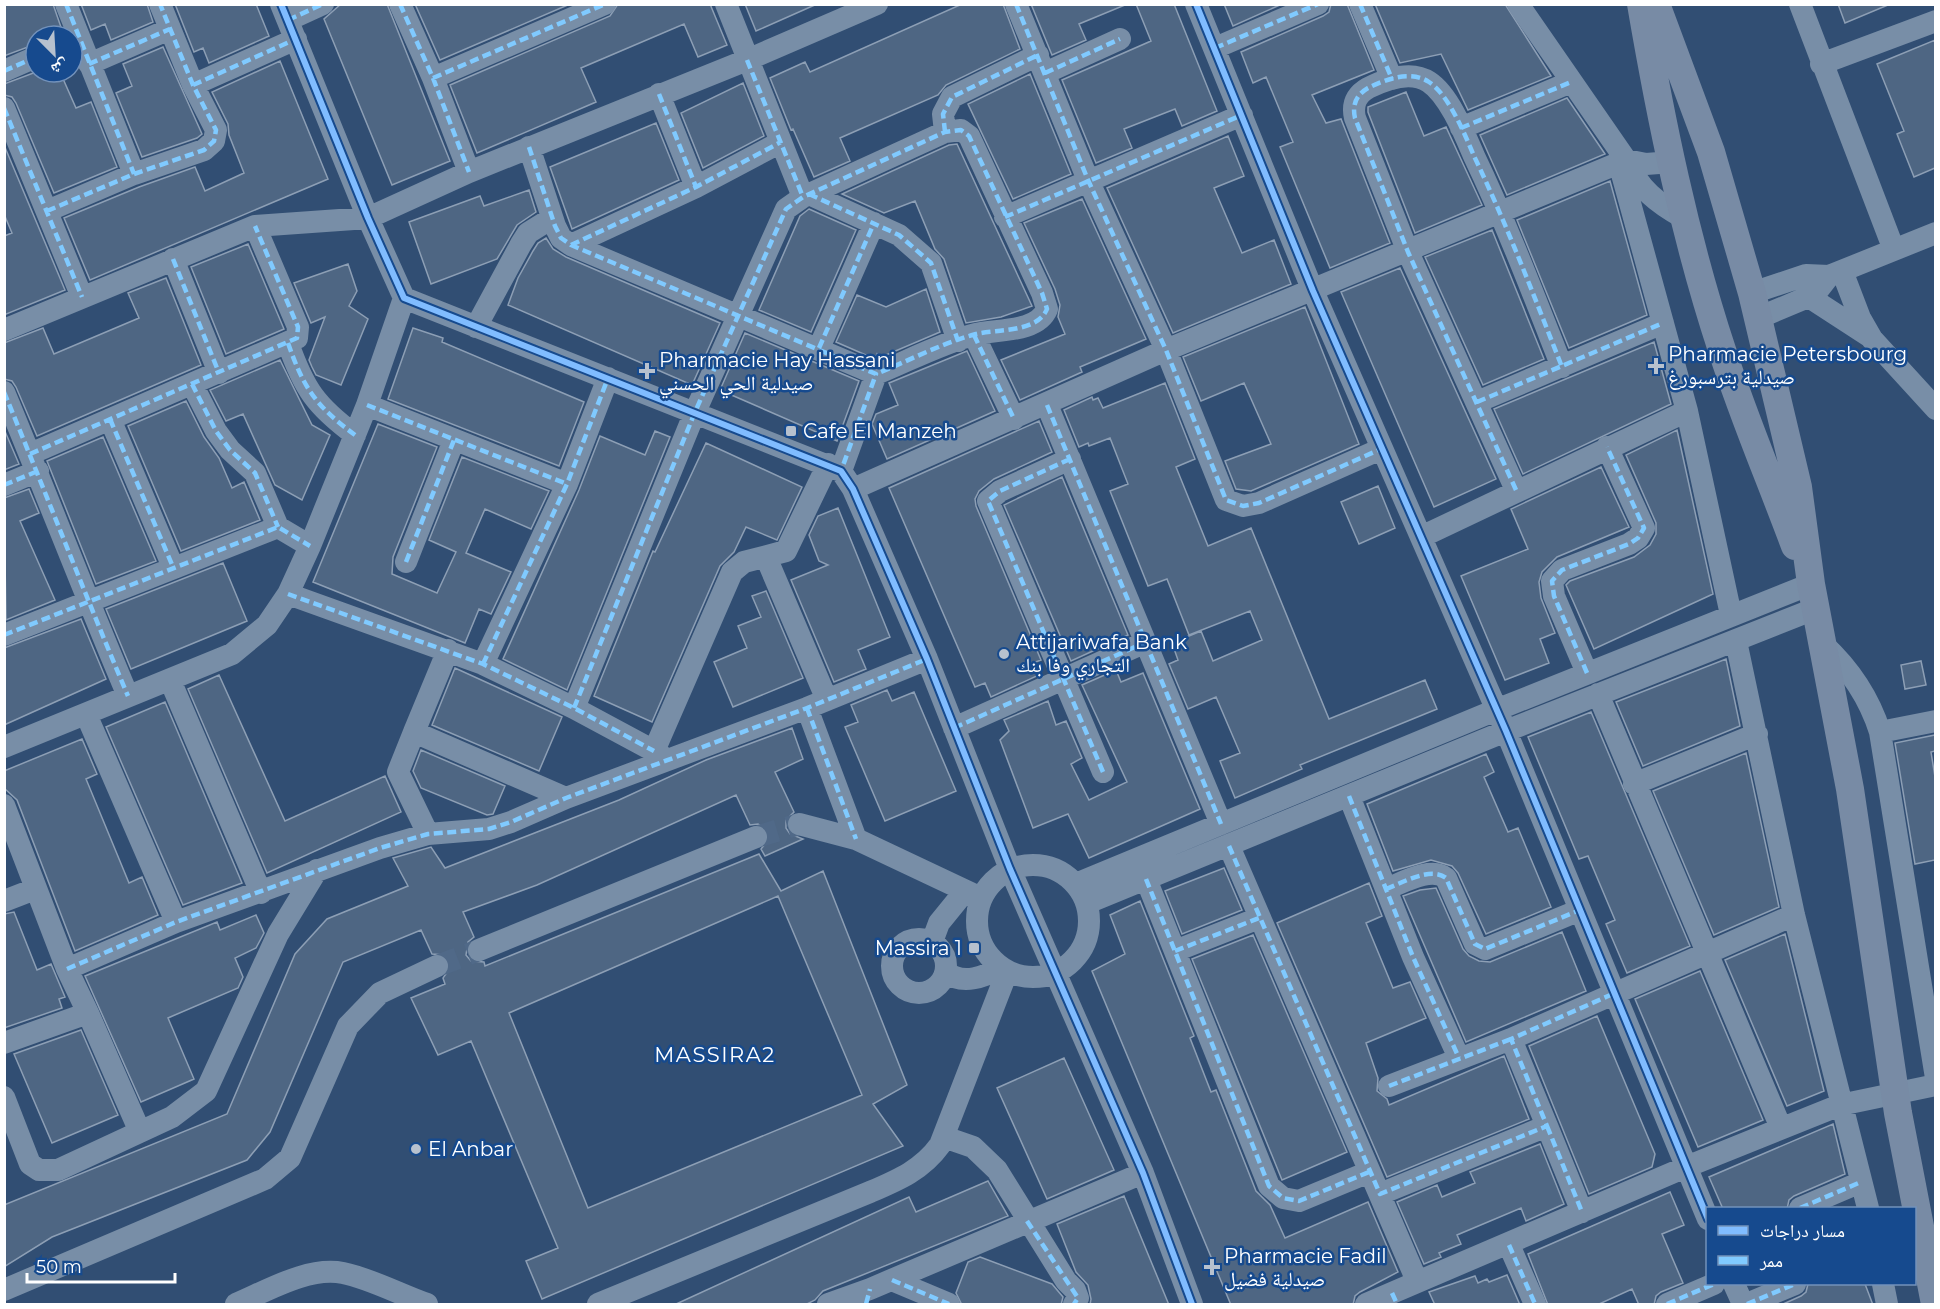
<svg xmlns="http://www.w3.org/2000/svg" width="1940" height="1309" viewBox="0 0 1940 1309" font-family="Montserrat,'Noto Naskh Arabic',sans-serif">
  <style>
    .building { fill: #4e6683; stroke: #8d9fb5; stroke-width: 1.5; fill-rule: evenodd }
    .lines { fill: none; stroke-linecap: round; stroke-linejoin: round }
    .minor-tunnel { stroke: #506988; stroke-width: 22; stroke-dasharray: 22 11; stroke-linecap: butt }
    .minor { stroke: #788ea7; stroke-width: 22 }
    .major { stroke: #788ba5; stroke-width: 28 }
    .quiet { stroke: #80caff; stroke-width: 4.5; stroke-dasharray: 9 4.5; stroke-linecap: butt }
    .cycleway-casing { stroke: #164a8e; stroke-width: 10 }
    .cycleway { stroke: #80bcff; stroke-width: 6 }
    .poi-dot { fill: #b7c1ce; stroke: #164a8e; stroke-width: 2 }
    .labels { text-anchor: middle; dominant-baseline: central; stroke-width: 5; stroke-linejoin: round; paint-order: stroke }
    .poi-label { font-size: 20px; fill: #fff; stroke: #164a8e; text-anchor: start }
    .neighbourhood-label { font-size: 21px; letter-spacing: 1.5px; fill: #fff; stroke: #164a8e }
  </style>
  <rect width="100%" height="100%" fill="#314e73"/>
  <path class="building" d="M4 4H53L64 36H36V44L4 56Z
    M81 4H147L153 22 111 40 105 24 91 30Z
    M175 4H256L269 36 209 63 203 48 194 52Z
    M341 4H387L450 161 392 185 324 19Z
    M415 4H570L440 60Z
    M618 4H710L727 45 698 57 684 24 581 68 596 102 477 153 450 85 610 16Z
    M745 4H817L756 31Z
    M962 4H1003L1020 49 946 85 938 95 840 138 850 161 814 177 793 129 791 130 770 78 805 62 810 72Z
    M1031 4H1125V5L1079 24 1086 40 1052 55Z
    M1136 4H1174L1217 111 1182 126 1175 109 1124 129 1132 148 1096 163 1062 80 1151 41Z
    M1224 4H1282L1233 26Z
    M1331 4H1347L1374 70 1312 95 1326 123 1341 119 1390 243 1330 268 1280 147 1293 142 1266 77 1253 83 1241 52 1323 16 1329 12Z
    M1375 4H1505L1551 76 1468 110 1441 54 1400 63Z
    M1838 4H1888V5L1845 23Z
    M1935 40V168L1914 177 1897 134 1904 131 1877 64Z
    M163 47 202 134 197 138 142 157 116 93 132 86 123 64Z
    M280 61 328 179 90 280 64 218 139 187 195 167 205 191 244 173 229 135 228 124 212 92Z
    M36 72H60L76 108 91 102 117 167 54 193 16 103 12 97 4 95V84Z
    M1030 74 1071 174 1013 199 968 104Z
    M743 83 764 136 703 168 681 113Z
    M1406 92 1424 136 1446 127 1482 205 1415 233 1368 112V107Z
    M1567 98 1605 154 1507 195 1480 135Z
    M656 123 679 180 572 229 550 167Z
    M1228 136 1244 176 1214 188 1242 253 1274 240 1291 284 1173 333 1107 188Z
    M957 144 1032 306 1001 317 966 323 944 259 935 249 915 201 884 213 842 194 949 145Z
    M4 145 65 290 4 315V236L12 233 4 214Z
    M1610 181 1647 315 1569 348 1517 220Z
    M529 190 536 212 517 225 497 259 431 284 409 222 480 196 484 206Z
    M1082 199 1146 339 1080 367 1082 372 1020 400 1001 360 1065 334 1058 317 1060 305 1055 289 1024 223Z
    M809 209 856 230 811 332 759 310 800 216Z
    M1492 230 1544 359 1483 385 1425 257Z
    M546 238 553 249 566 257 720 323 692 385 508 305 518 278 533 251 538 243Z
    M248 244 284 329 226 354 191 267Z
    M348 264 357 291 349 306 368 319 341 385 316 375 312 367 309 360 325 317 311 323 294 283Z
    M1400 268 1496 479 1434 507 1341 292Z
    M166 278 201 365 37 436 16 387 12 381 4 379V343L43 328 54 354 139 318 128 293Z
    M926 289 940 332 879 358 877 354 875 359 836 342 857 295 886 307Z
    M1305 307 1359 444 1251 491 1236 489 1225 461 1271 444 1244 383 1201 401 1183 357Z
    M413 328 443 338 442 342 584 402 559 466 388 399Z
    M745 333 859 381 837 441 720 390Z
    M1654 342 1671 404 1523 474 1494 409Z
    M967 351 995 411 887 459 872 424 876 414 898 405 889 383Z
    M280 360 312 425 330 435 302 500 275 485 243 414 226 421 210 390Z
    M1165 383 1195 459 1176 467 1208 546 1251 528 1329 719 1425 680 1437 709 1300 765 1302 769 1235 798 1220 761 1240 753 1216 697 1188 709 1169 664 1178 660 1172 643 1201 631 1213 661 1262 640 1250 611 1189 635 1167 579 1148 586 1110 491 1128 484 1110 438 1089 446 1088 443 1079 447 1064 410 1092 397 1093 400 1098 398 1103 408Z
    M186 401 204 437 219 458 232 488 244 482 260 520 181 551 128 426Z
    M1039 421 1052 452 994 479 979 491 975 499 976 506 1041 660 1033 663 1039 675 991 697 985 683 975 687 889 488Z
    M378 424 437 447 393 557 392 574 437 593 456 552 429 540 462 457 549 491 531 529 485 509 466 553 511 572 491 614 479 609 465 643 313 582Z
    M4 429 19 464 4 470Z
    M1677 430 1713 594 1594 649 1566 585 1570 581 1634 557 1650 545 1656 534V523L1626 455Z
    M655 431 670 437 567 690 503 659 579 490 600 436 645 455Z
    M103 437 156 561 96 584 47 461Z
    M706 443 802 487 777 540 746 527 734 552 720 566 652 722 594 696 653 551 655 552Z
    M1601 467 1629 527 1557 557 1542 572 1539 582 1541 598 1555 633 1540 639 1549 663 1505 680 1461 576 1528 549 1511 509Z
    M1062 477 1128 635 1071 661 1004 505Z
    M1378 486 1395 528 1359 544 1341 502Z
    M29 489 39 513 20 521 55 600 6 620 4 498Z
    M838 508 890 637 858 650 866 669 834 682 791 580 828 565 819 561 809 535 818 516Z
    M223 563 247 621 131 669 106 609Z
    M766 591 803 678 733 707 714 662 747 648 738 626 761 617 752 596Z
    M81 619 106 679 4 725V648Z
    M1726 659 1740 726 1643 766 1616 702Z
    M1921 661 1926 685 1905 689 1901 665Z
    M455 668 562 717 539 771 432 725Z
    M1116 670 1121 682 1143 673 1200 809 1089 858 1068 814 1033 828 1000 740 1009 731 1004 720 1048 701 1056 725 1066 721 1082 758 1071 764 1089 800 1127 782 1082 685Z
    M219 675 285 821 385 776 401 812 267 873 188 689Z
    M887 690 892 701 914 692 956 791 885 821 845 727 858 722 851 705Z
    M165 702 242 883 183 905 106 727Z
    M1591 712 1690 946 1627 973 1606 924 1615 920 1588 856 1579 859 1528 737Z
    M792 728 803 759 775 772 794 812 786 820V828L790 834 803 839 765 856 761 849 769 839 768 831 758 824 750 825 736 795 537 885 463 912 474 937 468 942 466 955 471 961 484 962 485 966 759 854 781 891 823 871 907 1085 873 1104 903 1146 542 1299 526 1261 558 1248 471 1041 438 1055 411 998 445 984 443 978 450 968 445 955 432 954 421 930 343 962 270 1132 247 1160 52 1237 4 1267V1205L227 1114 295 954 327 919 408 886 393 858 431 847 445 868 619 800 706 760ZM778 896 862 1095 588 1208 509 1013Z
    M1935 735V751L1931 752 1935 777V860L1915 864 1895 743Z
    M82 739 97 774 86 779 129 883 142 877 158 915 75 951 17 800 4 788V771Z
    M421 750 505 786 493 814 487 815 421 788 413 771Z
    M1746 753 1779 907 1714 935 1653 791Z
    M1486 754 1494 772 1484 777 1508 832 1518 828 1551 907 1486 934 1458 873 1452 866 1431 860 1393 871 1367 804Z
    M1224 868 1242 910 1182 934 1165 891Z
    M1369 883 1382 916 1366 923 1393 988 1410 982 1426 1018 1366 1043 1378 1078 1377 1091 1387 1099 1389 1105 1504 1056 1529 1119 1387 1177 1277 923Z
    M1436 888 1463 949 1469 956 1479 961 1490 962 1562 932 1586 991 1466 1042 1403 896 1420 890Z
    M1140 901 1194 1036 1190 1038 1211 1092 1216 1090 1256 1191 1270 1205 1285 1238 1368 1202 1398 1272 1360 1292 1355 1296 1353 1305H1231L1092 971 1125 954 1110 915Z
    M14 912 37 970 51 964 65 997 59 999 62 1008 4 1028V914Z
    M256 915 264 933 256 948 235 958 243 977 238 988 168 1018 194 1079 141 1102 85 976 217 922 220 930Z
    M1785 934 1824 1091 1787 1106 1725 960Z
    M1253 935 1347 1152 1282 1180 1192 959Z
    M1700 971 1763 1120 1698 1147 1635 999Z
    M1597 1016 1655 1154 1652 1167 1589 1194 1529 1046Z
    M81 1030 118 1115 52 1143 14 1054Z
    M1064 1058 1114 1170 1047 1199 997 1088Z
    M1833 1124 1845 1174 1794 1196 1789 1200 1787 1209H1723L1709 1177Z
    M1540 1144 1564 1204 1526 1221 1521 1208 1457 1235 1461 1244 1439 1253 1441 1257 1424 1264 1397 1202 1437 1185 1442 1197 1475 1183 1470 1172Z
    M988 1181 1008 1216 823 1291 815 1300 805 1305H674L909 1197 916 1212Z
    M1670 1192 1684 1225 1662 1234 1683 1283 1661 1292 1656 1296 1654 1305H1639L1632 1289 1597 1305H1548L1528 1254Z
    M1124 1196 1169 1305H1090L1091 1299 1088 1285 1076 1272 1057 1224Z
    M980 1257 1052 1284 1063 1297 1061 1305H962L956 1293 968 1262Z
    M1507 1275 1520 1305H1435L1429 1292 1475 1276 1478 1283 1487 1279 1489 1282Z
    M1808 1284H1865L1873 1305H1781L1801 1296 1806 1292Z"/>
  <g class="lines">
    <path class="minor-tunnel" d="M756 837 799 824
      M437 966 479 950"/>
    <path class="minor" d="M66 4 134 174
      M281 4 368 218 404 298 841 471 853 489 927 659 1010 869 1143 1173 1192 1304
      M400 4 433 78 469 172
      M726 4 803 197
      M1016 4 1088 180 1166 350 1226 500 1243 506 1259 503 1381 449
      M1196 4 1313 291 1506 731 1708 1219
      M1360 4 1392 79
      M1518 4 1626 160C1639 189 1657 203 1684 218
      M1800 4 1894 250
      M288 20 323 4
      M1215 48 1318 4
      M89 64 170 29
      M1821 64 1936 21
      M4 71 36 57
      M1045 73 1120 39
      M433 78 605 4
      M193 85 296 39
      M659 94 696 187
      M4 108 82 297
      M1461 128 1571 82
      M945 132 943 114 952 97 1038 55
      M529 147 555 226 561 238 571 245 876 374 841 471
      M1619 163 1687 411 1731 615
      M809 194 899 235 931 263 958 341
      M47 211 134 174 204 150 214 141 216 130 193 85 160 4
      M1005 217 1242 115
      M571 245 696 187 781 142
      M173 259 219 373
      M1842 271 1860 318 1872 339 1936 409
      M1752 293 1806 275 1829 276 1936 233
      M1809 297 1869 336
      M1758 318 1815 294 1829 276
      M476 327 521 244 528 233 552 218
      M4 330 255 226 368 218 469 172 747 60 877 4
      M974 335 1014 419
      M288 343C304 389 316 406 355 435
      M819 348 874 223
      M192 384 216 431 230 450 255 473 278 527
      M4 392C46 493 85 595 128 696
      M1477 402 1663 323
      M367 405 567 484
      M1047 405 1221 824
      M110 419 173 567
      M30 454 297 338 298 327 255 226
      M1070 459 1000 491 988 501 1103 772
      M4 485 38 471
      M853 489 1166 350 1626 160 1646 164 1672 162
      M1516 490 1408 252 1355 118C1352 105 1356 95 1368 88 1386 79 1411 70 1429 82 1449 95 1465 135 1474 156 1507 225 1534 296 1562 367
      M1421 537 1687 411
      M766 557 827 700
      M406 562 454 440
      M288 594 483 664 574 708 654 751
      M4 635 278 527 310 546
      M1736 641 1794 915 1868 1208
      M1823 644C1850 669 1869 697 1880 732L1936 1078
      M448 650 414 732 566 798
      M483 664 567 484 608 378
      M1587 673 1554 596 1552 581 1562 570 1629 544 1638 538 1644 528 1607 447
      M170 680 261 893
      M1598 694 1781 1128
      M574 708 695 412 786 209 803 197 945 132 961 130 969 136 1042 293 1047 309C1037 333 997 329 976 334 942 343 908 361 876 374
      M807 708 856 839
      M86 714 176 922
      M954 728 1146 642
      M414 732 398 772 428 834
      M1880 732 1936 721
      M4 747 232 654 267 625 288 594 310 546 367 405 404 298
      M666 759 654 751 732 572 744 562 786 551 828 464
      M1634 784 1757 734
      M1349 796 1413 957 1459 1058
      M4 805 67 969 88 1013 4 1043
      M799 824 856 839 981 898
      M1229 846 1417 1281
      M977 921a56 56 0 1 1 112 0a56 56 0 1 1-112 0Z
      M1146 879 1269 1186 1283 1198 1299 1201 1369 1172
      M1076 884 1496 710 1811 584
      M1386 889C1402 883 1431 866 1446 878L1475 944 1485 949 1580 910
      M4 901 35 889
      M1087 903 1506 731 1817 608
      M892 966a27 27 0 1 1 54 0a27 27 0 1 1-54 0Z
      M932 942 939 923 965 891
      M479 950 756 837
      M1175 951 1259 918
      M67 969 176 922 380 848 428 834 489 829 511 822 566 798 807 708 927 659
      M946 972C963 986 985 976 1002 968
      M88 1013 140 1132
      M1389 1086 1511 1039
      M4 1097 30 1164 39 1170H58L172 1117 206 1091 278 934 317 870
      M1547 1126 1582 1212
      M944 1137 973 1147 997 1170 1066 1281 1075 1290 1078 1298 1074 1304
      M1380 1194 1547 1126 1511 1039 1794 915
      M1800 1208 1861 1182
      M1509 1245 1535 1304
      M892 1280 949 1304
      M1734 1284 1743 1304
      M1883 1284 1887 1304
      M4 1290 265 1179 290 1158 348 1026 380 993 437 966
      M236 1304C267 1291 308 1266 343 1273 369 1278 401 1295 427 1304
      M598 1304 870 1192C898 1180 922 1170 940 1145L1007 972
      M828 1304 870 1289 1143 1173
      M1366 1304 1686 1167 1840 1105 1936 1085
      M1667 1304 1714 1284
      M1747 1304 1795 1284"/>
    <path class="major" d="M1641 4C1661 121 1685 238 1722 350 1743 416 1771 481 1795 546
      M1656 4 1711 152 1752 293 1798 487 1811 584 1850 789 1898 1113 1935 1304"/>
    <path class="quiet" d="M66 4 134 174
      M400 4 433 78 469 172
      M1016 4 1088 180 1166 350 1226 500 1243 506 1259 503 1381 449
      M1360 4 1392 79
      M288 20 323 4
      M1215 48 1318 4
      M747 60 803 197
      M89 64 170 29
      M4 71 36 57
      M1045 73 1120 39
      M433 78 605 4
      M193 85 296 39
      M659 94 696 187
      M4 108 82 297
      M1461 128 1571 82
      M945 132 943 114 952 97 1038 55
      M529 147 555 226 561 238 571 245 876 374 841 471
      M809 194 899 235 931 263 958 341
      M47 211 134 174 204 150 214 141 216 130 193 85 160 4
      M1005 217 1242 115
      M571 245 696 187 781 142
      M173 259 219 373
      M974 335 1014 419
      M288 343C304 389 316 406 355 435
      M819 348 874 223
      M192 384 216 431 230 450 255 473 278 527
      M4 392C46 493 85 595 128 696
      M1477 402 1663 323
      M367 405 567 484
      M1047 405 1221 824
      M110 419 173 567
      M30 454 297 338 298 327 255 226
      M1070 459 1000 491 988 501 1103 772
      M4 485 38 471
      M1516 490 1408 252 1355 118C1352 105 1356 95 1368 88 1386 79 1411 70 1429 82 1449 95 1465 135 1474 156 1507 225 1534 296 1562 367
      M406 562 454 440
      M288 594 483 664 574 708 654 751
      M4 635 278 527 310 546
      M483 664 567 484 608 378
      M1587 673 1554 596 1552 581 1562 570 1629 544 1638 538 1644 528 1607 447
      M574 708 695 412 786 209 803 197 945 132 961 130 969 136 1042 293 1047 309C1037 333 997 329 976 334 942 343 908 361 876 374
      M807 708 856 839
      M954 728 1146 642
      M1349 796 1413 957 1459 1058
      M1229 846 1380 1194 1547 1126 1511 1039 1615 993
      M1146 879 1269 1186 1283 1198 1299 1201 1369 1172
      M1386 889C1402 883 1431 866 1446 878L1475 944 1485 949 1580 910
      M1175 951 1259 918
      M67 969 176 922 380 848 428 834 489 829 511 822 566 798 807 708 927 659
      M1389 1086 1511 1039
      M1547 1126 1582 1212
      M1800 1208 1861 1182
      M1027 1221 1078 1298 1074 1304
      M1509 1245 1535 1304
      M892 1280 949 1304
      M1392 1293 1397 1304
      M866 1304 870 1289
      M1667 1304 1714 1284
      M1747 1304 1795 1284"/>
    <g class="cycleway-casing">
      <path id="cycleway" d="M281 4 368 218 404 298 841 471 853 489 927 659 1010 869 1143 1173 1192 1304
        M1196 4 1313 291 1506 731 1708 1219"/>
    </g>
    <use href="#cycleway" class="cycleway"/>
  </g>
  <g class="poi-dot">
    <path d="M1653 357h6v6h6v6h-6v6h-6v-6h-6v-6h6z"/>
    <path d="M644 362h6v6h6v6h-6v6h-6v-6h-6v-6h6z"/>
    <rect x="785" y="425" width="12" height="12" rx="3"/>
    <circle cx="1004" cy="654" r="6"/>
    <rect x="968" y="942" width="12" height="12" rx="3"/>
    <circle cx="416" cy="1149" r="6"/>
    <path d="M1209 1258h6v6h6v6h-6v6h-6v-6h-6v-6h6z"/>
  </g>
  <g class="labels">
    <g class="poi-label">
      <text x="1668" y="354">Pharmacie Petersbourg<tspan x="1668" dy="23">صيدلية بترسبورغ</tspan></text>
      <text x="659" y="360">Pharmacie Hay Hassani<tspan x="659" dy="23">صيدلية الحي الحسني</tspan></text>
      <text x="803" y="431">Cafe El Manzeh</text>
      <text x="1016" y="642">Attijariwafa Bank<tspan x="1016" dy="23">التجاري وفا بنك</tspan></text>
      <text x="962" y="948" text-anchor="end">Massira 1</text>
      <text x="428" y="1149">El Anbar</text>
      <text x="1224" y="1256">Pharmacie Fadil<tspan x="1224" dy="23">صيدلية فضيل</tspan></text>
    </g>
    <g class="neighbourhood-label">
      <text x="715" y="1054">MASSIRA2</text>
    </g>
  </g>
  <rect width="1940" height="1309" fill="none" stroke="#ffffff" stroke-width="12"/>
  <rect x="1706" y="1207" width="210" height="78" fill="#164a8e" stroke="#7392bb" stroke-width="1.5"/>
  <rect x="1718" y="1226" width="30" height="9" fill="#80bcff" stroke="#7392bb" stroke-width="1.5"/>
  <text x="1760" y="1237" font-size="18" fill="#ffffff">مسار دراجات</text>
  <rect x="1718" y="1256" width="30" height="9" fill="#80caff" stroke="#7392bb" stroke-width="1.5"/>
  <text x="1760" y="1267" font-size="18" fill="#ffffff">ممر</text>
  <g transform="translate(54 54) rotate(156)"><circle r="28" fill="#164a8e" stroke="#7392bb" stroke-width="1.5"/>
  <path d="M0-4.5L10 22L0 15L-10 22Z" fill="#b7c1ce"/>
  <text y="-9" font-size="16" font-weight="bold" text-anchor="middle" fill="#ffffff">ش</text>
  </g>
  <path d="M27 1273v9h148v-9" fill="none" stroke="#ffffff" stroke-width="3"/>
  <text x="36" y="1273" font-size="18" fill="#ffffff" stroke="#164a8e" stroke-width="4.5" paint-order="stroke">50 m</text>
</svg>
